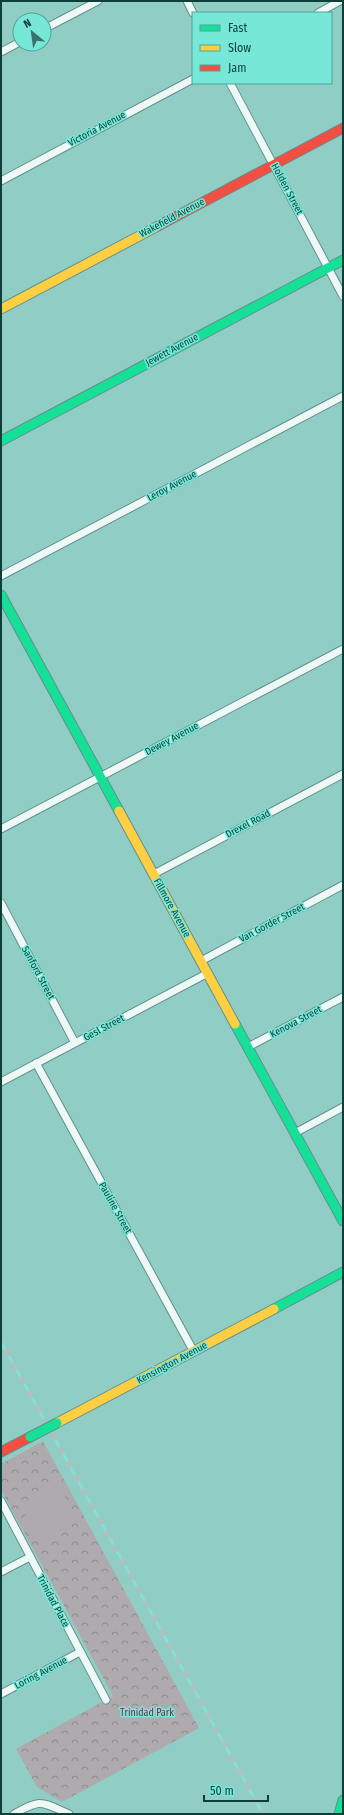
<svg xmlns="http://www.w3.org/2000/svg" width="344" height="1815" font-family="'Fira Sans Condensed',sans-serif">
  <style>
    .forest { fill: url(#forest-crowns) }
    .garden { fill: #aeaaad }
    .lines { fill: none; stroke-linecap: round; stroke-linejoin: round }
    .street-casing { stroke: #63908b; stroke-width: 9 }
    .fast-casing { stroke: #63908b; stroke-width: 11 }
    .slow-casing { stroke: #63908b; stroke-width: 11 }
    .jam-casing { stroke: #63908b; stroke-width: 11 }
    .street { stroke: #eef8f6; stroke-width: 7 }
    .fast { stroke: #16e098; stroke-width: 9 }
    .slow { stroke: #ffcf43; stroke-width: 9 }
    .jam { stroke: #f24e42; stroke-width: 9 }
    .rail-casing { stroke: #afc1bf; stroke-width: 4 }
    .rail { stroke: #77e7d8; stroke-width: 2.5; stroke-dasharray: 8; stroke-linecap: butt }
    .fast-bridge-casing { stroke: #63908b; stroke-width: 11; stroke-linecap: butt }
    .fast-bridge { stroke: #16e098; stroke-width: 9 }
    .labels { text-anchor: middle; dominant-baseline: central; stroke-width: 3; stroke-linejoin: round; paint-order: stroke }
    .street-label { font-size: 10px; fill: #0d3f39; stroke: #77e7d8 }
    .park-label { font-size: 10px; fill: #7d1f3f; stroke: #77e7d8 }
  </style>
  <defs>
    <pattern id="forest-crowns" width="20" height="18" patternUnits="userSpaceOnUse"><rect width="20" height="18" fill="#aeaaad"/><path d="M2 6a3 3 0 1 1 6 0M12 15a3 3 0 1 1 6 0" fill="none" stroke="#8c8c8e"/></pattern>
  </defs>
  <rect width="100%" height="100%" fill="#90cec5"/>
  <!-- forest -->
  <path class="forest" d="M 43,1441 L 199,1728 L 62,1802 L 37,1787 L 16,1749 L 113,1696 L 1,1490 L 1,1464 Z"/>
  <!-- garden -->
  <path class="garden" d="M 59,1485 L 77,1520 L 39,1540 L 20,1505 Z"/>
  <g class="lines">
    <defs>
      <path id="street" d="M 187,1 L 193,13
        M 318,13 L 340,1
        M 44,29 L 98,1
        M 1,52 L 20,42
        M 230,83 L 343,296
        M 1,181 L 193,79
        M 1,576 L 343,396
        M 1,829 L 343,649
        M 154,874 L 343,774
        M 1,903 L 75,1043
        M 201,961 L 343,885
        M 248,1047 L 343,997
        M 36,1063 L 194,1352
        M 1,1082 L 208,973
        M 295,1133 L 343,1107
        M 1,1501 L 106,1700
        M 1,1572 L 30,1557
        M 1,1694 L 80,1652
        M 14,1814 C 42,1798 41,1802 69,1814"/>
      <path id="fast" d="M 1,441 L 343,260
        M 1,595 L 119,811
        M 235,1024 L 343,1221
        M 274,1309 L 343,1272
        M 339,1814 L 343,1800"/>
      <path id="slow" d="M 1,309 L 158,226
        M 119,811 L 235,1024
        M 57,1423 L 274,1309"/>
      <path id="jam" d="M 158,226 L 343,128
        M 1,1452 L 30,1437"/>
    </defs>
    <!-- street casing -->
    <use href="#street" class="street-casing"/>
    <!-- fast casing -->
    <use href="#fast" class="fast-casing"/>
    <!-- slow casing -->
    <use href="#slow" class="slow-casing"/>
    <!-- jam casing -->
    <use href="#jam" class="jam-casing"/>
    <!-- street -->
    <use href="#street" class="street"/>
    <!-- fast -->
    <use href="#fast" class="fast"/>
    <!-- slow -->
    <use href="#slow" class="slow"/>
    <!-- jam -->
    <use href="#jam" class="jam"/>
    <defs>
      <path id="rail" d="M 1,1342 L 263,1814"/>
    </defs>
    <!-- rail casing -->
    <use href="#rail" class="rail-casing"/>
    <!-- rail -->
    <use href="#rail" class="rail"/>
    <defs>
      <path id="fast-bridge" d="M 30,1437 L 57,1423"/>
    </defs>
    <!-- fast-bridge casing -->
    <use href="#fast-bridge" class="fast-bridge-casing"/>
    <!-- fast-bridge -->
    <use href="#fast-bridge" class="fast-bridge"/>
  </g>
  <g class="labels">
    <!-- street labels -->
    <g class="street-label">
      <text transform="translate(97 129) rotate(-28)">Victoria Avenue</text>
      <text transform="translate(287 189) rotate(62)">Holden Street</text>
      <text transform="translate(172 218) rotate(-28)">Wakefield Avenue</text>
      <text transform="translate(172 350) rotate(-28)">Jewett Avenue</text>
      <text transform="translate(172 486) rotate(-28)">Leroy Avenue</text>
      <text transform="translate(172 739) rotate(-28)">Dewey Avenue</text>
      <text transform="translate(248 824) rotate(-28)">Drexel Road</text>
      <text transform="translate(172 908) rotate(61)">Fillmore Avenue</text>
      <text transform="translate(272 923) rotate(-28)">Van Gorder Street</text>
      <text transform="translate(38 973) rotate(62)">Sanford Street</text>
      <text transform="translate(296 1022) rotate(-28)">Kenova Street</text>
      <text transform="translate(104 1028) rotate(-28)">Gesl Street</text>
      <text transform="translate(115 1208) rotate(61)">Pauline Street</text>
      <text transform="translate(172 1363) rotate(-28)">Kensington Avenue</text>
      <text transform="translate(53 1601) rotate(62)">Trinidad Place</text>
      <text transform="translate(41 1673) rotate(-28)">Loring Avenue</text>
    </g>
    <!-- park labels -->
    <g class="park-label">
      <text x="147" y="1713">Trinidad Park</text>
    </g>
  </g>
  <!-- border -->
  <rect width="344" height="1815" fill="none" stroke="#0d3f39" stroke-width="4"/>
  <!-- legend -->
  <rect x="192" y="12" width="140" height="72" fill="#77e7d8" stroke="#4da498"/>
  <rect x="200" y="25" width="20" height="6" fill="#16e098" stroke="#4da498"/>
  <text x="228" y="32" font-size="12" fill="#0d3f39">Fast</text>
  <rect x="200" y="45" width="20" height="6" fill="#ffcf43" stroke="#4da498"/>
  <text x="228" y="52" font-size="12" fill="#0d3f39">Slow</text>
  <rect x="200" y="65" width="20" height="6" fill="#f24e42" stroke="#4da498"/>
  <text x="228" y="72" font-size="12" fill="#0d3f39">Jam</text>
  <!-- north arrow -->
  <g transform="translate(32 32) rotate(331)"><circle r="19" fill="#77e7d8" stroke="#4da498"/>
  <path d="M0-3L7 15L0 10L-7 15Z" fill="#3b716a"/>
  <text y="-6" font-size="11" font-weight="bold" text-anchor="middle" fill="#0d3f39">N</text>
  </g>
  <!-- scale -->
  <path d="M204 1795v6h64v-6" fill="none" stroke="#0d3f39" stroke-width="2"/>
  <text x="210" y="1795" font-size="12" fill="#0d3f39" stroke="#77e7d8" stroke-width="3" paint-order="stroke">50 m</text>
</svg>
